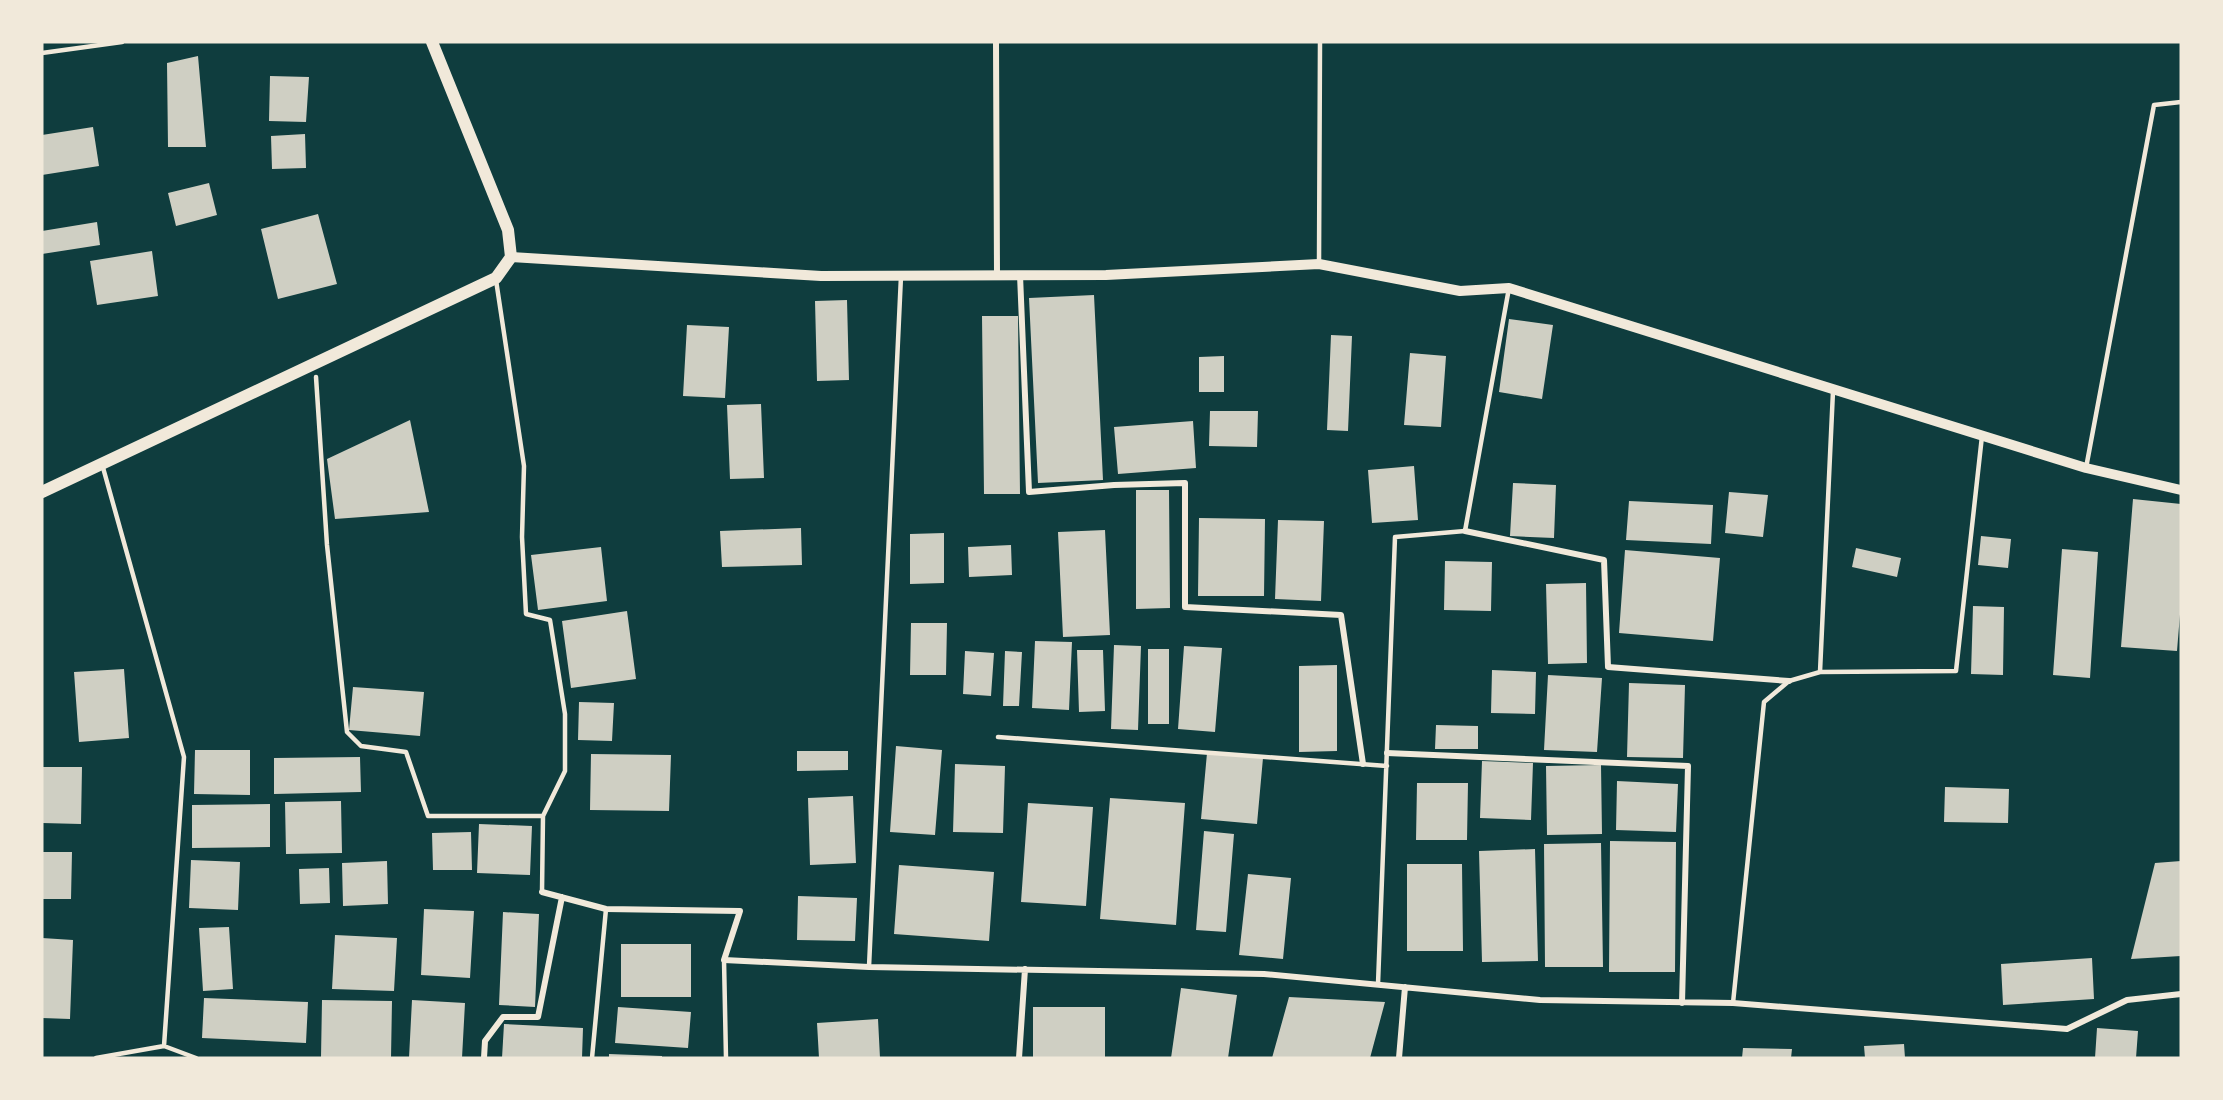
<svg xmlns="http://www.w3.org/2000/svg" width="2223" height="1100" font-family="'PT Serif',serif">
  <style>
    .building { fill: #cfcfc3 }
    .lines { fill: none; stroke-linecap: round; stroke-linejoin: round }
    .service { stroke: #f1e9da; stroke-width: 4.5 }
    .minor { stroke: #f1e9da; stroke-width: 6 }
    .tertiary { stroke: #f1e9da; stroke-width: 10 }
    .secondary { stroke: #f1e9da; stroke-width: 12 }
  </style>
  <rect width="100%" height="100%" fill="#0f3d3e"/>
  <!-- building -->
  <path class="building" d="M 198,56 L 206,147 L 168,147 L 167,63 Z
    M 270,76 L 309,77 L 306,122 L 269,121 Z
    M 93,127 L 99,166 L 42,175 L 42,135 Z
    M 305,134 L 306,168 L 272,169 L 271,136 Z
    M 209,183 L 217,215 L 176,226 L 168,193 Z
    M 318,214 L 337,284 L 278,299 L 261,229 Z
    M 97,222 L 100,245 L 42,254 L 42,231 Z
    M 152,251 L 158,296 L 97,305 L 90,261 Z
    M 1094,295 L 1103,480 L 1038,483 L 1029,298 Z
    M 847,300 L 849,380 L 817,381 L 815,301 Z
    M 982,316 L 1018,316 L 1020,494 L 984,494 Z
    M 1509,319 L 1553,325 L 1542,399 L 1499,392 Z
    M 687,325 L 729,327 L 725,398 L 683,396 Z
    M 1331,335 L 1352,336 L 1348,431 L 1327,430 Z
    M 1410,353 L 1446,356 L 1441,427 L 1404,425 Z
    M 1224,356 L 1224,392 L 1199,392 L 1199,357 Z
    M 761,404 L 764,478 L 730,479 L 727,405 Z
    M 1210,411 L 1258,411 L 1257,447 L 1209,446 Z
    M 410,420 L 429,512 L 335,519 L 327,459 Z
    M 1193,421 L 1196,468 L 1118,474 L 1114,427 Z
    M 1414,466 L 1418,520 L 1372,523 L 1368,470 Z
    M 1513,483 L 1556,485 L 1554,538 L 1510,536 Z
    M 1136,490 L 1169,490 L 1170,608 L 1136,609 Z
    M 1729,492 L 1768,495 L 1763,537 L 1725,533 Z
    M 2133,499 L 2181,504 L 2181,602 L 2177,651 L 2121,647 Z
    M 1629,501 L 1713,505 L 1711,544 L 1626,540 Z
    M 1199,518 L 1265,519 L 1264,596 L 1198,596 Z
    M 1278,520 L 1324,521 L 1321,601 L 1275,599 Z
    M 801,528 L 802,565 L 722,567 L 720,531 Z
    M 1105,530 L 1110,635 L 1063,637 L 1058,532 Z
    M 944,533 L 944,583 L 910,584 L 910,534 Z
    M 1981,536 L 2011,539 L 2008,568 L 1978,565 Z
    M 1011,545 L 1012,575 L 969,577 L 968,547 Z
    M 601,547 L 607,601 L 538,610 L 531,555 Z
    M 1856,548 L 1901,558 L 1897,577 L 1852,567 Z
    M 2062,549 L 2098,552 L 2090,678 L 2053,675 Z
    M 1625,550 L 1720,558 L 1713,641 L 1619,633 Z
    M 1445,561 L 1492,562 L 1491,611 L 1444,610 Z
    M 1586,583 L 1587,663 L 1548,664 L 1546,584 Z
    M 1973,606 L 2004,607 L 2003,675 L 1971,674 Z
    M 627,611 L 636,679 L 571,688 L 562,621 Z
    M 911,623 L 947,623 L 946,675 L 910,675 Z
    M 1035,641 L 1072,642 L 1069,710 L 1032,708 Z
    M 1114,645 L 1141,646 L 1138,730 L 1111,729 Z
    M 1184,646 L 1222,648 L 1215,732 L 1178,729 Z
    M 1148,649 L 1169,649 L 1169,724 L 1148,724 Z
    M 1077,650 L 1103,650 L 1105,711 L 1079,712 Z
    M 965,651 L 994,653 L 991,696 L 963,694 Z
    M 1005,651 L 1022,652 L 1019,706 L 1003,706 Z
    M 1337,665 L 1337,751 L 1299,752 L 1299,666 Z
    M 124,669 L 129,738 L 79,742 L 74,672 Z
    M 1492,670 L 1536,672 L 1535,714 L 1491,713 Z
    M 1548,675 L 1602,678 L 1597,752 L 1544,750 Z
    M 1629,683 L 1685,685 L 1683,758 L 1627,757 Z
    M 353,687 L 424,692 L 420,736 L 349,730 Z
    M 579,702 L 614,703 L 612,741 L 578,740 Z
    M 1436,725 L 1478,726 L 1478,749 L 1435,749 Z
    M 896,746 L 942,750 L 935,835 L 890,832 Z
    M 195,750 L 250,750 L 250,795 L 194,794 Z
    M 797,751 L 848,751 L 848,770 L 797,771 Z
    M 1207,753 L 1263,758 L 1257,824 L 1201,819 Z
    M 591,754 L 671,755 L 669,811 L 590,810 Z
    M 360,757 L 361,792 L 274,794 L 274,758 Z
    M 1482,761 L 1533,763 L 1531,820 L 1480,818 Z
    M 955,764 L 1005,766 L 1003,833 L 953,832 Z
    M 1601,765 L 1602,834 L 1547,835 L 1546,766 Z
    M 42,767 L 82,767 L 81,824 L 42,823 Z
    M 1617,781 L 1678,784 L 1676,832 L 1616,830 Z
    M 1417,783 L 1468,783 L 1467,840 L 1416,840 Z
    M 1945,787 L 2009,789 L 2008,823 L 1944,822 Z
    M 853,796 L 856,863 L 810,865 L 808,798 Z
    M 1110,798 L 1185,803 L 1176,925 L 1100,919 Z
    M 341,801 L 342,853 L 286,854 L 285,802 Z
    M 1028,803 L 1093,807 L 1086,906 L 1021,902 Z
    M 270,804 L 270,847 L 192,848 L 192,805 Z
    M 479,824 L 532,826 L 530,875 L 477,873 Z
    M 1204,831 L 1234,834 L 1226,932 L 1196,930 Z
    M 471,832 L 472,870 L 433,870 L 432,833 Z
    M 1610,841 L 1676,842 L 1675,972 L 1609,972 Z
    M 1601,843 L 1603,967 L 1545,967 L 1544,844 Z
    M 1535,849 L 1538,961 L 1482,962 L 1479,851 Z
    M 42,852 L 72,852 L 71,899 L 42,899 Z
    M 191,860 L 240,862 L 238,910 L 189,908 Z
    M 387,861 L 388,904 L 343,906 L 342,863 Z
    M 2181,861 L 2181,956 L 2131,959 L 2155,863 Z
    M 1407,864 L 1462,864 L 1463,951 L 1407,951 Z
    M 899,865 L 994,872 L 989,941 L 894,934 Z
    M 329,868 L 330,903 L 300,904 L 299,869 Z
    M 1248,874 L 1291,878 L 1283,959 L 1239,955 Z
    M 798,896 L 857,898 L 855,941 L 797,940 Z
    M 424,909 L 474,911 L 470,978 L 421,975 Z
    M 503,912 L 539,914 L 535,1007 L 499,1005 Z
    M 229,927 L 233,989 L 203,991 L 199,928 Z
    M 335,935 L 397,938 L 394,991 L 332,989 Z
    M 42,938 L 73,940 L 70,1019 L 42,1018 Z
    M 621,944 L 691,944 L 691,997 L 621,997 Z
    M 2092,958 L 2094,999 L 2003,1005 L 2001,964 Z
    M 1181,988 L 1237,995 L 1228,1058 L 1171,1058 Z
    M 1289,997 L 1385,1002 L 1370,1058 L 1272,1058 Z
    M 204,998 L 308,1002 L 306,1043 L 202,1038 Z
    M 322,1000 L 392,1001 L 391,1058 L 321,1058 Z
    M 412,1000 L 465,1003 L 462,1058 L 409,1058 Z
    M 618,1007 L 691,1012 L 688,1048 L 615,1043 Z
    M 1033,1007 L 1105,1007 L 1105,1058 L 1033,1058 Z
    M 878,1019 L 880,1058 L 819,1058 L 817,1023 Z
    M 504,1024 L 583,1028 L 582,1058 L 502,1058 Z
    M 2097,1028 L 2138,1031 L 2136,1058 L 2095,1058 Z
    M 1904,1044 L 1905,1058 L 1865,1058 L 1864,1046 Z
    M 1743,1048 L 1792,1049 L 1791,1058 L 1742,1058 Z
    M 609,1054 L 662,1056 L 662,1058 L 609,1058 Z"/>
  <g class="lines">
    <!-- service -->
    <path class="service" d="M 42,53 L 122,42
      M 1319,264 L 1320,42
      M 496,280 L 524,466 L 522,537 L 526,614 L 550,620 L 565,714 L 565,771 L 543,816 L 542,892
      M 316,377 L 327,545 L 347,732 L 361,746 L 406,752 L 428,816 L 543,816
      M 102,464 L 184,757 L 164,1046
      M 2086,468 L 2154,105 L 2181,102
      M 1820,672 L 1956,671 L 1982,436
      M 998,737 L 1387,766
      M 724,960 L 726,1058
      M 869,967 L 901,276
      M 1378,984 L 1395,537 L 1465,531 L 1509,288
      M 1733,1003 L 1764,702 L 1789,681 L 1820,672 L 1833,391
      M 96,1058 L 164,1046 L 196,1058
      M 592,1058 L 606,909"/>
    <!-- minor -->
    <path class="minor" d="M 996,42 L 997,275
      M 1020,275 L 1029,492 L 1114,485 L 1185,483 L 1185,607 L 1341,615 L 1363,764
      M 1465,531 L 1604,560 L 1608,667 L 1789,681
      M 1387,753 L 1688,766 L 1682,1003
      M 542,892 L 606,909 L 740,911 L 724,960 L 869,967 L 1264,974 L 1540,1000 L 1733,1003 L 2067,1029 L 2127,1000 L 2181,994
      M 484,1058 L 485,1041 L 503,1017 L 538,1017 L 562,897
      M 1019,1058 L 1025,969
      M 1399,1058 L 1405,987"/>
    <!-- tertiary -->
    <path class="tertiary" d="M 511,257 L 821,276 L 1106,275 L 1319,264 L 1460,291 L 1509,288 L 2086,468 L 2181,490"/>
    <!-- secondary -->
    <path class="secondary" d="M 42,492 L 496,278 L 511,257 L 508,230 L 432,42"/>
  </g>
  <!-- border -->
  <rect width="2223" height="1100" fill="none" stroke="#f1e9da" stroke-width="87"/>
</svg>
